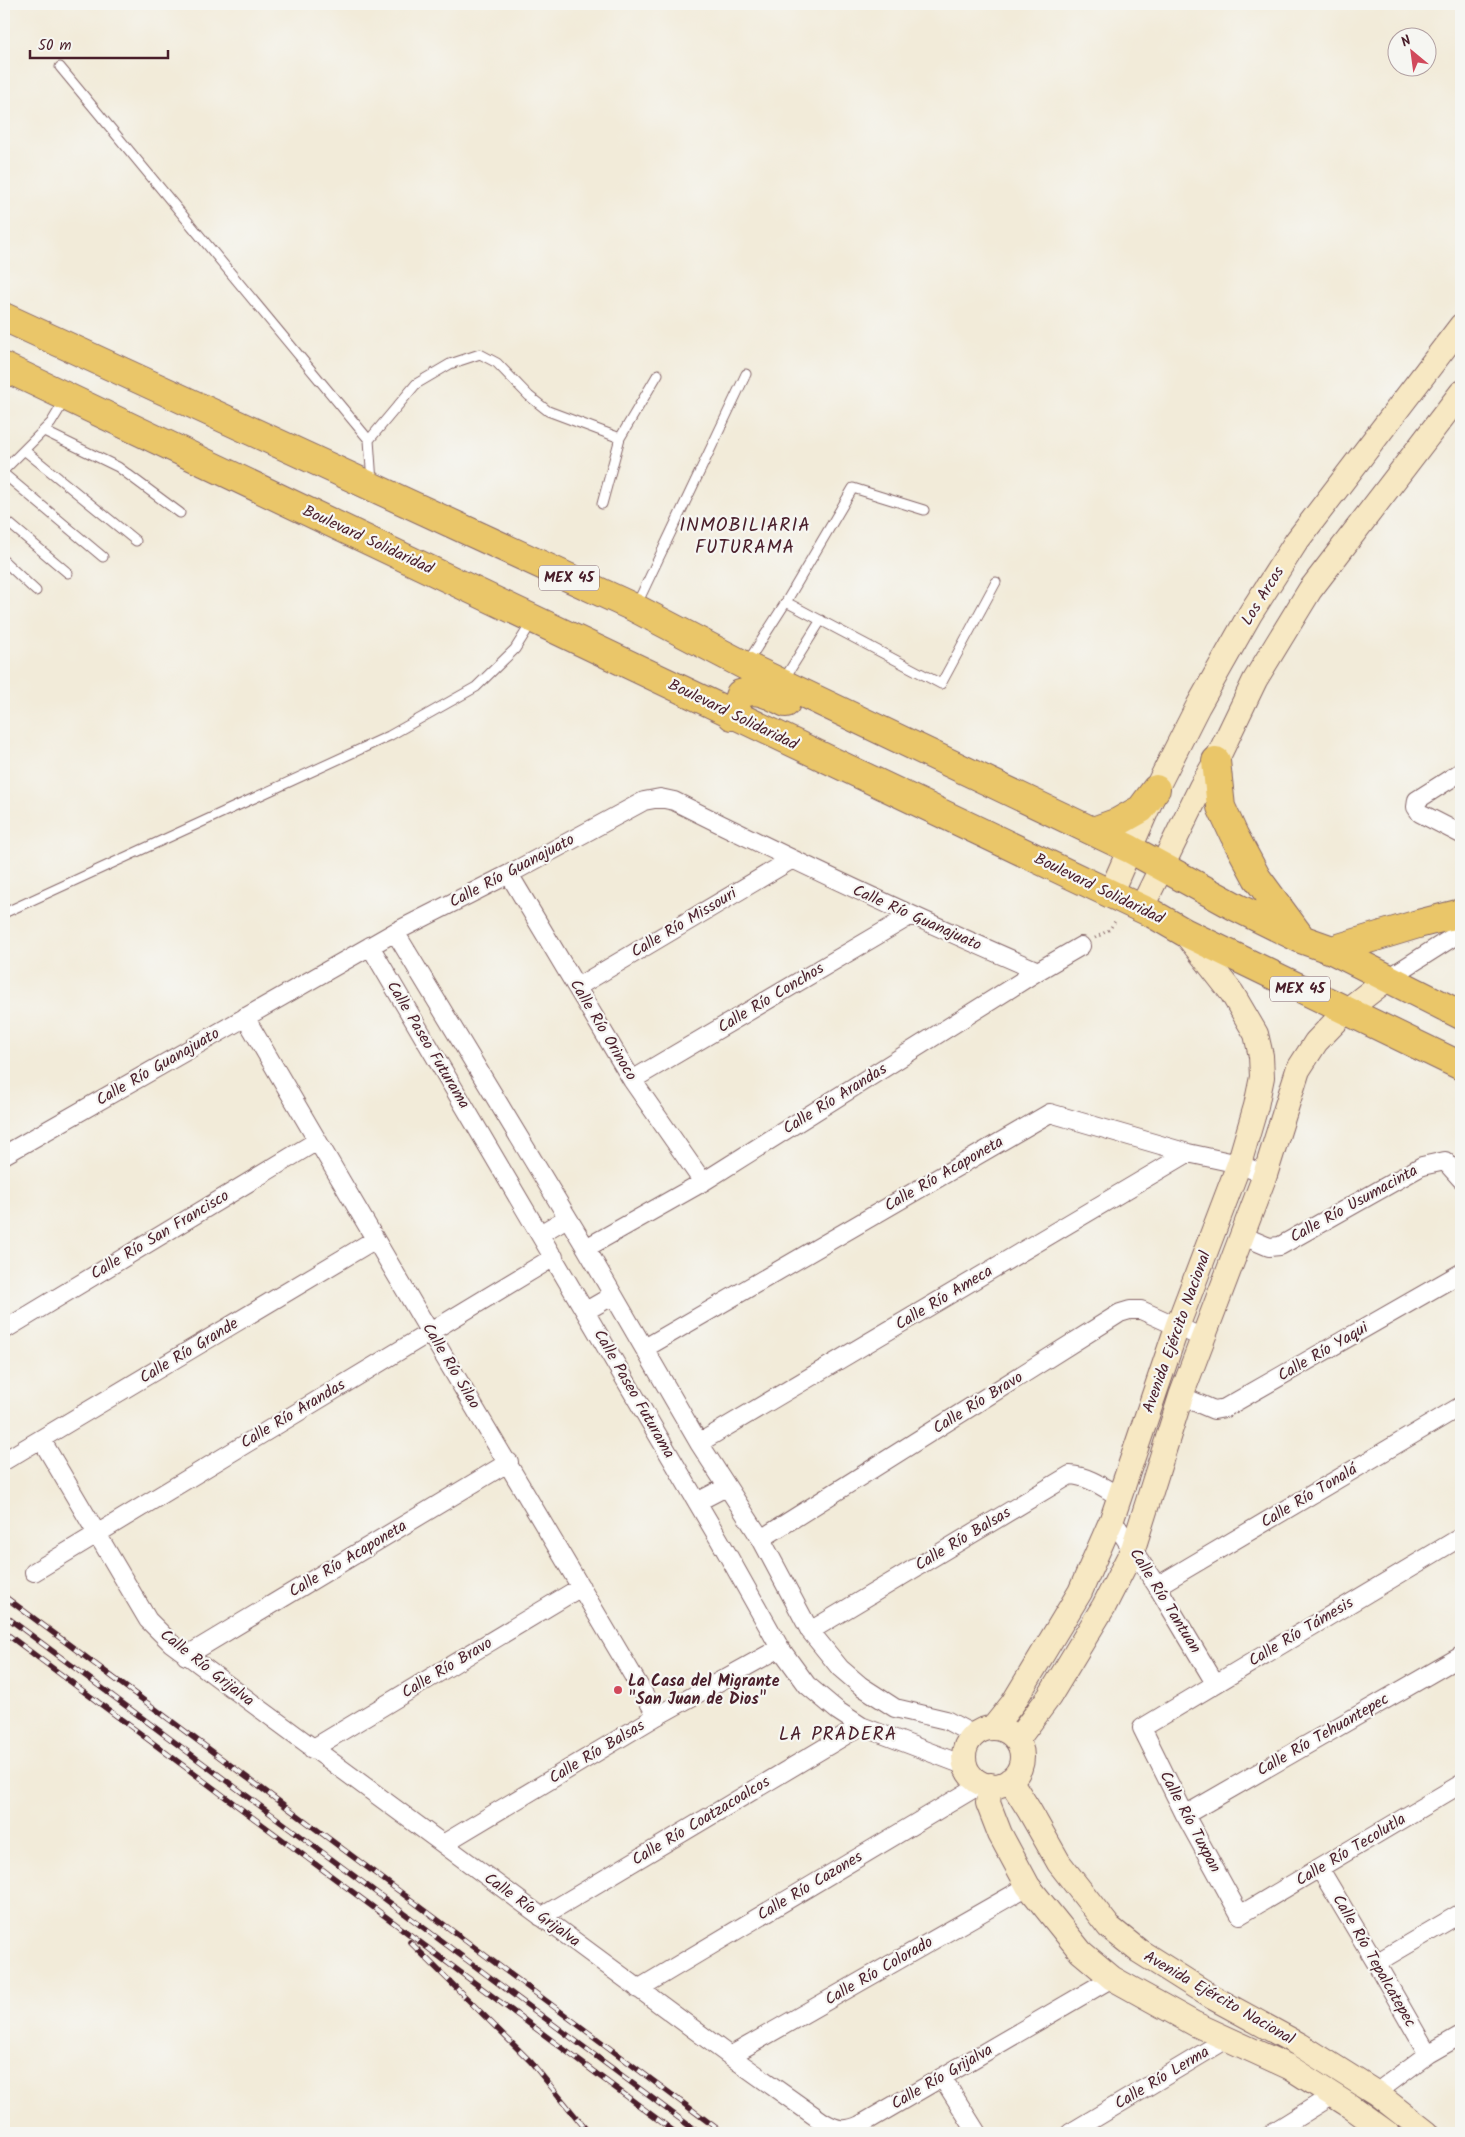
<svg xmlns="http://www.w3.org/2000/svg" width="1465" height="2137" font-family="Kalam,sans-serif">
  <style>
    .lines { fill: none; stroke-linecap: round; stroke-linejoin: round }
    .service-casing { stroke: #856668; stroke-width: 11 }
    .minor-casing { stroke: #856668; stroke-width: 20 }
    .secondary-casing { stroke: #856668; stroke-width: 26 }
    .trunk-casing { stroke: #856668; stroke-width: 30 }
    .path { stroke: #856668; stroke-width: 3; stroke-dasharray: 1 4; stroke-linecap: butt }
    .service { stroke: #fff; stroke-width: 9 }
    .minor { stroke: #fff; stroke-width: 18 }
    .secondary { stroke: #f7e8c3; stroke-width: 24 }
    .trunk { stroke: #eac669; stroke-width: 28 }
    .rail-casing { stroke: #4a1f2b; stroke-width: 5.5 }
    .rail { stroke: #f6f6f2; stroke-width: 4; stroke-dasharray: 11; stroke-linecap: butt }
    .poi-dot { fill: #d1495b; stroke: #f6f6f2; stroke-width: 2 }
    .labels { text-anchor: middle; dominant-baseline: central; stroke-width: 4.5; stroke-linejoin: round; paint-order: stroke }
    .shield { fill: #f6f6f2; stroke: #7e6067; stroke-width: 1 }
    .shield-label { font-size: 15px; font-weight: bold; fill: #4a1f2b }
    .street-label { font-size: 16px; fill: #4a1f2b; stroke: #f6f6f2 }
    .poi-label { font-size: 16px; font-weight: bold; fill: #4a1f2b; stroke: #f6f6f2; text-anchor: start }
    .quarter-label { font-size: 19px; letter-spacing: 1px; fill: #4a1f2b; stroke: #f6f6f2 }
  </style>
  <rect width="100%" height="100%" fill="#f6f6f2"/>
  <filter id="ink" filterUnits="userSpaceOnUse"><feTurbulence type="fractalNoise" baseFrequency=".02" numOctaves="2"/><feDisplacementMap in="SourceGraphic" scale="10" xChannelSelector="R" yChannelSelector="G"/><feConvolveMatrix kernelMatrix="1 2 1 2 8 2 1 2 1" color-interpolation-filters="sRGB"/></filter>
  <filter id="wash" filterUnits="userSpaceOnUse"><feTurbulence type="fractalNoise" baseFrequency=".0096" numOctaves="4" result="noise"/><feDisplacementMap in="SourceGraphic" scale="20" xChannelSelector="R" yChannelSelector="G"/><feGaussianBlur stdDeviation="1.12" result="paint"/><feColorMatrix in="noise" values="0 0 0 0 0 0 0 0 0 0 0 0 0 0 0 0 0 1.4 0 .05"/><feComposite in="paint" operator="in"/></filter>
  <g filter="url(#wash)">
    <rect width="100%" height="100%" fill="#f2ebd9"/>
  </g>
  <g filter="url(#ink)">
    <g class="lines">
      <defs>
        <path id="service" d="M 60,67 L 369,440 L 372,482
          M 44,431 L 118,467 L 180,513
          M 369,440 L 416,384 L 450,364 L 480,354 L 497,363 L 529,396 L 548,411 L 620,438 L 658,374
          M 24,450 L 136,541
          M 4,470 L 51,423 L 65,400
          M 4,474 L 103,557
          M 602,504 L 620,438
          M 4,519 L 68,573
          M 4,561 L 36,591
          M 786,602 L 853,488 L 924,510
          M 636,606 L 746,374
          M 747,663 L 786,602 L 941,684 L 996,582
          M 783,681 L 821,620
          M 4,913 L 389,736 L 476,687 L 515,649 L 532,622"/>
        <path id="minor" d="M 1461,772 L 1417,800 L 1416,807 L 1420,813 L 1461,834
          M 509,874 L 632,1080 L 703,1182
          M 395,932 L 586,1248 L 699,1443 L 761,1539 L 810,1631 L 840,1668 L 861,1686 L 895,1708 L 946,1720 L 974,1735
          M 370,946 L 720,1541 L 780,1648 L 807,1685 L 838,1711 L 861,1726 L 966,1766
          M 1387,979 L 1461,932
          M 577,987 L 791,860
          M 245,1017 C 381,1251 519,1483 657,1716
          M 632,1080 L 910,916
          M 4,1155 L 395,932 L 509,874 L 644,801 L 660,798 L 674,801 C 794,861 915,918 1038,971
          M 540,1234 L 567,1218
          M 1243,1236 L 1269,1247 L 1280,1246 L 1422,1166 L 1445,1161 L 1461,1179
          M 586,1248 L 703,1182 L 1038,971 L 1081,946
          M 586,1311 L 612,1296
          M 4,1330 L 317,1141
          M 645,1348 L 1050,1113 L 1188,1153 L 1239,1164 L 1265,1175
          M 1181,1396 L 1214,1410 L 1225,1408 L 1461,1273
          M 41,1439 L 148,1620 L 171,1643 L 730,2056 L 823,2122 C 837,2130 845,2132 860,2125 L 1112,1978
          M 699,1443 L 1188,1153
          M 4,1461 L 374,1240
          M 697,1502 L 726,1487
          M 1112,1519 L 1157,1586 L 1215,1683
          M 1461,1537 L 1142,1728 L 1185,1815 L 1240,1915 L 1461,1784
          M 761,1539 L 1120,1313 L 1130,1310 L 1141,1310 L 1203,1338
          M 34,1572 L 554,1257
          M 1157,1586 L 1461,1406
          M 810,1631 L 1070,1475 C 1088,1476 1103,1487 1118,1496
          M 186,1656 L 509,1462
          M 312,1749 L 581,1587
          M 1185,1815 L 1461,1656
          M 443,1844 L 657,1716 L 780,1648
          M 1320,1869 L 1376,1963 L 1428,2054
          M 541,1917 L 861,1726
          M 1376,1963 L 1461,1913
          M 638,1989 L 983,1783
          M 730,2056 L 1028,1886
          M 942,2077 L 977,2133
          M 1376,2093 L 1428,2054 L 1461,2035
          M 1070,2133 L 1227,2039
          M 1272,2133 L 1333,2095"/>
        <path id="secondary" d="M 1110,894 L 1156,789 L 1198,706 L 1250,614 L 1296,542 L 1461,326
          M 1141,909 L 1201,787 L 1216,761 L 1255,680 L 1310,590 L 1461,393
          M 993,1728 L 1013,1703 L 1080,1592 L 1112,1519 L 1177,1327 L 1239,1164 L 1256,1106 L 1262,1077 L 1261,1056 L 1256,1034 L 1232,993 L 1184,932
          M964 1757a29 29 0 1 1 58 0a29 29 0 1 1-58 0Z
          M 1017,1740 L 1049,1697 L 1104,1606 L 1133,1549 L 1181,1396 L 1265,1175 L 1298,1070 L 1316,1042 L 1346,1011 L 1387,979
          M 1010,1780 L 1029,1810 L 1059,1863 L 1109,1927 L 1139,1951 L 1212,1997 L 1300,2045 L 1376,2093 L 1427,2133
          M 990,1785 L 988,1803 L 1000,1834 L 1028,1886 L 1081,1952 L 1112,1978 L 1195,2024 L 1289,2067 L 1347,2104 L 1387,2133"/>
        <path id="trunk" d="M 4,317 L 635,608 L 746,666 L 1130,849 L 1236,907 L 1301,939 L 1332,950 L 1461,1015
          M 4,367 L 1153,914 L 1184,932 L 1461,1066
          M 732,716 L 740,694 C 758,687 770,695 786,703
          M 1216,761 L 1221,807 L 1234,835 L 1257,878 L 1299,935
          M 1093,831 L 1118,822 L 1141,809 L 1156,789
          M 1332,950 L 1418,924 L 1461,913"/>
      </defs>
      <!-- service casing -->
      <use href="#service" class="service-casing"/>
      <!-- minor casing -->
      <use href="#minor" class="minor-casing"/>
      <!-- secondary casing -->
      <use href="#secondary" class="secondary-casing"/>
      <!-- trunk casing -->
      <use href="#trunk" class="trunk-casing"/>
      <!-- path -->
      <path class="path" d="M 1095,938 L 1109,930 L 1116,920"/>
      <!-- service -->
      <use href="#service" class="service"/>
      <!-- minor -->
      <use href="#minor" class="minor"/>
      <!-- secondary -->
      <use href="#secondary" class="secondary"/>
      <!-- trunk -->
      <use href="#trunk" class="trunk"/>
      <defs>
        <path id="rail" d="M 4,1596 L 723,2133
          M 4,1615 L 699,2133
          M 4,1632 L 676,2133
          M 410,1942 L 531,2062 L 589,2133"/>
      </defs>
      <!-- rail casing -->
      <use href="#rail" class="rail-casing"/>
      <!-- rail -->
      <use href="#rail" class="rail"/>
    </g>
  </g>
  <!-- markers -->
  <circle class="poi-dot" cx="618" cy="1690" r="5"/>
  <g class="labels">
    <!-- shield labels -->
    <g class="shield">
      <rect x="539" y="565.5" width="60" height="25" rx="4"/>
      <rect x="1270" y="976.5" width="60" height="25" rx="4"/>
    </g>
    <g class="shield-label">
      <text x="569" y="578">MEX 45</text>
      <text x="1300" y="989">MEX 45</text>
    </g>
    <!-- street labels -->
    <g class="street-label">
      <text transform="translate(368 540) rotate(25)">Boulevard Solidaridad</text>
      <text transform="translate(1263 596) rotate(-58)">Los Arcos</text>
      <text transform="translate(733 715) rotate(26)">Boulevard Solidaridad</text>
      <text transform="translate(512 871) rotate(-28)">Calle Río Guanajuato</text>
      <text transform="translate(1099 889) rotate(26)">Boulevard Solidaridad</text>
      <text transform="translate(917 918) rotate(24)">Calle Río Guanajuato</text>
      <text transform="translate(684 923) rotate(-31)">Calle Río Missouri</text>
      <text transform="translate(771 998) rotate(-31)">Calle Río Conchos</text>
      <text transform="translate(603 1030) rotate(59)">Calle Río Orinoco</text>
      <text transform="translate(428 1045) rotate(59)">Calle Paseo Futurama</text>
      <text transform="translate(158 1067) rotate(-30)">Calle Río Guanajuato</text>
      <text transform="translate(835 1099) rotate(-32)">Calle Río Arandas</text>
      <text transform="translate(944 1174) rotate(-30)">Calle Río Acaponeta</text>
      <text transform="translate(1354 1204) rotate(-29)">Calle Río Usumacinta</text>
      <text transform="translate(160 1235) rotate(-31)">Calle Río San Francisco</text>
      <text transform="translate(944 1298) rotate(-31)">Calle Río Ameca</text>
      <text transform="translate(1177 1332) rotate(-70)">Avenida Ejército Nacional</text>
      <text transform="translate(189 1351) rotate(-31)">Calle Río Grande</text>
      <text transform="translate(1323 1352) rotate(-30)">Calle Río Yaqui</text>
      <text transform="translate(451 1366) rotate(59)">Calle Río Silao</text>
      <text transform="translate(634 1394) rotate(60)">Calle Paseo Futurama</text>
      <text transform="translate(978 1403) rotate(-32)">Calle Río Bravo</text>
      <text transform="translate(293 1414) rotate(-31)">Calle Río Arandas</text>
      <text transform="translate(1309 1496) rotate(-31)">Calle Río Tonalá</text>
      <text transform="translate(963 1539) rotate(-31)">Calle Río Balsas</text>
      <text transform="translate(348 1559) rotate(-31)">Calle Río Acaponeta</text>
      <text transform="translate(1165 1601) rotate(58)">Calle Río Tantuan</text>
      <text transform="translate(1301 1632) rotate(-31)">Calle Río Támesis</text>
      <text transform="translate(207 1668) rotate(38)">Calle Río Grijalva</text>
      <text transform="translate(447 1668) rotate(-31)">Calle Río Bravo</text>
      <text transform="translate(1323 1735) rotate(-30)">Calle Río Tehuantepec</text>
      <text transform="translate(597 1752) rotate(-31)">Calle Río Balsas</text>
      <text transform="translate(701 1821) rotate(-31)">Calle Río Coatzacoalcos</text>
      <text transform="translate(1190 1822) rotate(62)">Calle Río Tuxpan</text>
      <text transform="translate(1351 1850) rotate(-31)">Calle Río Tecolutla</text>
      <text transform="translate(810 1886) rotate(-31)">Calle Río Cazones</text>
      <text transform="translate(532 1910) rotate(36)">Calle Río Grijalva</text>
      <text transform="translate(1374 1961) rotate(60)">Calle Río Tepalcatepec</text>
      <text transform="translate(879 1971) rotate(-30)">Calle Río Colorado</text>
      <text transform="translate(1219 1998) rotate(30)">Avenida Ejército Nacional</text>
      <text transform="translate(942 2077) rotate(-30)">Calle Río Grijalva</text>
      <text transform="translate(1162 2078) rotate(-31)">Calle Río Lerma</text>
    </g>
    <!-- poi labels -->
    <g class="poi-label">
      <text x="628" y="1681">La Casa del Migrante<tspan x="628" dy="18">"San Juan de Dios"</tspan></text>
    </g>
    <!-- quarter labels -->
    <g class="quarter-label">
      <text x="745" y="526">INMOBILIARIA<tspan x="745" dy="22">FUTURAMA</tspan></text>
      <text x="838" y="1735">LA PRADERA</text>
    </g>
  </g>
  <!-- margin -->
  <rect width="1465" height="2137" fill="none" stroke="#f6f6f2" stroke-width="20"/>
  <!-- north arrow -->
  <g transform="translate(1412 52) rotate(331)"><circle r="24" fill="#f6f6f2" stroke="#b1a0a2"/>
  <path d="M0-4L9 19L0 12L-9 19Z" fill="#d1495b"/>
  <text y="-8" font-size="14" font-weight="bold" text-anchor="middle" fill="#4a1f2b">N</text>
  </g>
  <!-- scale -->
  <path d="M30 50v8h138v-8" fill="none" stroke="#4a1f2b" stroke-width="2.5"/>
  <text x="38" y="50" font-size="15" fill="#4a1f2b" stroke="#f6f6f2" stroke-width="4" paint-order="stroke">50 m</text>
</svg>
